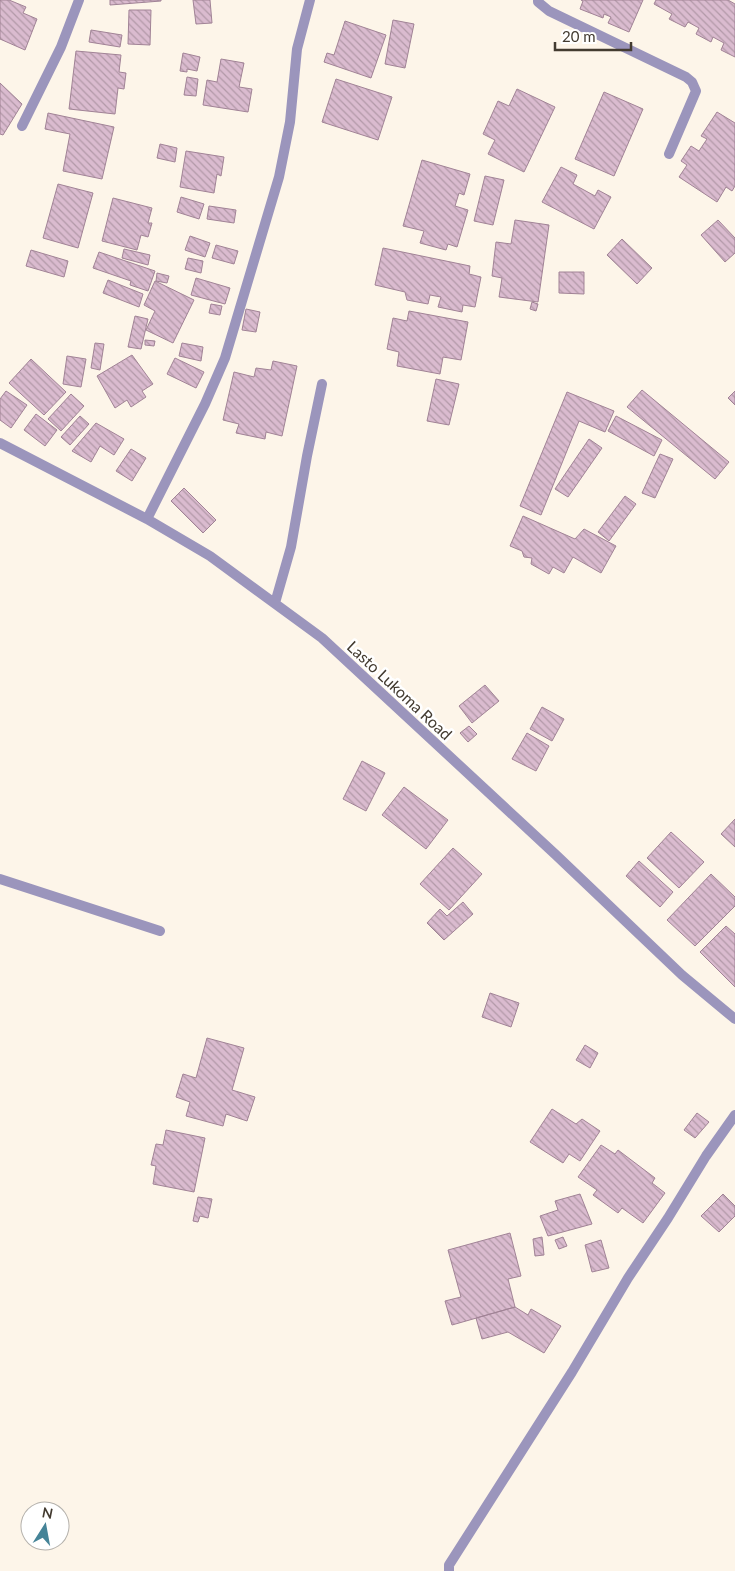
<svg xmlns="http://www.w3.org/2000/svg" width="735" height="1571" font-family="Lato,sans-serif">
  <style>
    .building { fill: url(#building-back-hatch); stroke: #a18396 }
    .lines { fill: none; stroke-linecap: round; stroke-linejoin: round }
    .minor { stroke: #9b95bc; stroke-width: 10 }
    .labels { text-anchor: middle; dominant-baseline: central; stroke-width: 5; stroke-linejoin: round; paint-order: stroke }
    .street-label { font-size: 16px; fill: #433b30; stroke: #fff }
  </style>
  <defs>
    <pattern id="building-back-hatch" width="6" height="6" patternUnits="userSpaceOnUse" patternTransform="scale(1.25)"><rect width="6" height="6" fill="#dabbcf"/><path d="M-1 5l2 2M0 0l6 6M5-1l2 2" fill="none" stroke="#b299a8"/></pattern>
  </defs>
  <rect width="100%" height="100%" fill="#fdf5e9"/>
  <!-- building -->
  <path class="building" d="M 0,0 L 9,0 L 26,7 L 23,13 L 37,19 L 25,50 L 0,39 Z
    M 110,0 L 161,0 L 161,1 L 110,5 Z
    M 193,0 L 210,0 L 212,23 L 196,24 Z
    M 581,0 L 643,0 L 629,32 L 608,23 L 611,17 L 604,14 L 603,18 L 580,9 L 583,1 Z
    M 656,0 L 728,0 L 735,4 L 735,57 L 721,50 L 724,43 L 713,37 L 711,42 L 696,34 L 699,28 L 688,22 L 685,27 L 669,19 L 672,14 L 654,4 Z
    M 129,10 L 151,10 L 150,45 L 128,44 Z
    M 393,20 L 414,24 L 405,68 L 385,64 Z
    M 345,21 L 386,35 L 371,78 L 324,62 L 327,53 L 334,55 Z
    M 91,30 L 122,35 L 120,47 L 89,42 Z
    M 76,51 L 121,55 L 119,72 L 126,73 L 124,89 L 118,88 L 115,114 L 69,109 Z
    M 183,53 L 200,57 L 197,71 L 187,69 L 187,72 L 180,71 Z
    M 221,59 L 244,63 L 239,87 L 252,89 L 248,112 L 203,105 L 207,80 L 217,82 Z
    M 187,77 L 198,79 L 196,96 L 184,95 Z
    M 336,79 L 392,97 L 378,140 L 322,122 Z
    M 0,83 L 22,104 L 3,135 L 0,134 Z
    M 517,89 L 555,107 L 524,172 L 488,154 L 495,140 L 483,134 L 498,101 L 509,106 Z
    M 604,92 L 643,109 L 614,176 L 575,159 Z
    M 717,112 L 735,123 L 735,186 L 732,191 L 726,187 L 717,202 L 679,177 L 687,165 L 681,161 L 691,146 L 699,151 L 707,139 L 701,136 Z
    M 48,113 L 114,127 L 102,179 L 63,171 L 70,134 L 45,129 Z
    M 160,144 L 177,148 L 175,162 L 157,158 Z
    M 186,151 L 224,157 L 221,176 L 217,174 L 214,193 L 180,187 Z
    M 422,160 L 470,174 L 464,195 L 459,193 L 455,206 L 468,210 L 457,247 L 448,244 L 446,250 L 420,243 L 424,231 L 403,226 Z
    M 561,167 L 577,175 L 573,184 L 595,196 L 598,190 L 611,197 L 594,229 L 542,202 Z
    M 485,176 L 504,180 L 493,225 L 474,221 Z
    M 58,184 L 93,193 L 78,248 L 43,238 Z
    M 181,197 L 204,204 L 199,219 L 177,212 Z
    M 113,198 L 152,208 L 148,223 L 152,223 L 148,237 L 141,235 L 137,250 L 102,241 Z
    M 209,206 L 236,210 L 234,223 L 207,219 Z
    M 515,220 L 549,225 L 538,302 L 499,297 L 502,278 L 492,276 L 496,242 L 511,244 Z
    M 718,220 L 735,238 L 735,253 L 725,262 L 701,235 Z
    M 190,236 L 210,243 L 205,257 L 185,250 Z
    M 622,239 L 652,268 L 637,284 L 607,255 Z
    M 216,245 L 238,251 L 234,264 L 212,258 Z
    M 383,248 L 470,266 L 469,274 L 481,277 L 475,307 L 463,305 L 462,312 L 438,307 L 441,297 L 430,295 L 428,304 L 407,300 L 405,292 L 375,285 Z
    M 124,249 L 150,255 L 148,265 L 122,258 Z
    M 31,250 L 68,261 L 64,277 L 26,266 Z
    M 99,252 L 155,271 L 148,291 L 130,285 L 131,281 L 93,268 Z
    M 188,258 L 203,261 L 201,273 L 185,269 Z
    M 559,272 L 584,272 L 584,294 L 559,293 Z
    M 157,273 L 169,276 L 167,283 L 156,281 Z
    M 196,278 L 230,288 L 225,304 L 191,295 Z
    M 108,280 L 143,294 L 139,307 L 103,293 Z
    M 155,281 L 194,300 L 173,343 L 146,330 L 155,311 L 144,305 Z
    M 532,302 L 538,304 L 536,311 L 530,309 Z
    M 211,304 L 222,306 L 220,315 L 209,313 Z
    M 246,309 L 260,312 L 256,332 L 242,330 Z
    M 409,311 L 468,322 L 461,360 L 443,357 L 440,374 L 397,366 L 399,352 L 387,349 L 393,318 L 407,321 Z
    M 135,316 L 148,319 L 141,349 L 128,347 Z
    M 145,340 L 155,341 L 154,346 L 145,345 Z
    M 95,343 L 104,344 L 100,370 L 91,368 Z
    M 182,343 L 203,347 L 201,361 L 179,356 Z
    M 132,355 L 153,384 L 142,391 L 146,397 L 131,407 L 127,400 L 115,408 L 97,376 Z
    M 67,356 L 86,359 L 81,387 L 63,384 Z
    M 175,358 L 204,372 L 196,388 L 167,374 Z
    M 31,359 L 66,392 L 44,415 L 9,383 Z
    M 273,361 L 297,366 L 282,436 L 266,432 L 265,439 L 236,433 L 239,424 L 223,420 L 234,372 L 254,377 L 256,368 L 271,370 Z
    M 436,379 L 459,384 L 449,425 L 427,421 Z
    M 642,390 L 729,462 L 715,479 L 627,407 Z
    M 6,391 L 27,405 L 11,428 L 0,420 L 0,399 Z
    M 735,391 L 735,405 L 728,398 Z
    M 567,392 L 614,411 L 605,432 L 579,421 L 541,515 L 520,506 Z
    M 71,394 L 84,406 L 61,431 L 48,419 Z
    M 36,414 L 57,430 L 45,446 L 24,430 Z
    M 80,416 L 89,424 L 70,445 L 61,437 Z
    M 616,416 L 662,440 L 654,456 L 608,431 Z
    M 96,423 L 124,439 L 114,455 L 100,446 L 91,462 L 72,451 Z
    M 589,439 L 602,448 L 568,497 L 555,489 Z
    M 131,449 L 146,458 L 132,481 L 116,471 Z
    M 660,454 L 673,459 L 655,498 L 642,493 Z
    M 184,488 L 216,520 L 203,533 L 171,501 Z
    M 625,496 L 636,504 L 609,541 L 598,532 Z
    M 523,516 L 575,539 L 584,529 L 616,546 L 601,573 L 573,557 L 564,573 L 553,567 L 549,574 L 531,564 L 532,558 L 524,557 L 522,551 L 510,546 Z
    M 485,685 L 499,701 L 472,723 L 459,706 Z
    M 542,707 L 564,719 L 552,741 L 530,729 Z
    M 469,726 L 477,734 L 468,742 L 460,733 Z
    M 527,733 L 549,746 L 536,771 L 512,759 Z
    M 362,761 L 385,773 L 366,811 L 343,799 Z
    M 404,787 L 448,820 L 426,849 L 382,815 Z
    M 735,819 L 735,847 L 721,834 Z
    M 671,832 L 704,862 L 679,888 L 647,858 Z
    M 453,848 L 482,874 L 449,910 L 420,884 Z
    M 639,861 L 673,892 L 660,907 L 626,876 Z
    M 711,874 L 735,897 L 735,906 L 695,946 L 667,920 Z
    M 463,902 L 473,914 L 444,940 L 427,923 L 440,909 L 447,916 Z
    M 726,926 L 735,934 L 735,987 L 700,952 Z
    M 490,993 L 519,1003 L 511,1027 L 482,1017 Z
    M 207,1038 L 244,1048 L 232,1090 L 255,1097 L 247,1121 L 226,1114 L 223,1126 L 186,1116 L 190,1102 L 176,1097 L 183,1074 L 196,1078 Z
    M 585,1045 L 598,1053 L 590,1068 L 576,1060 Z
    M 552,1109 L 576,1124 L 582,1119 L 600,1131 L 580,1161 L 569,1154 L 563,1163 L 530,1142 Z
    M 697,1113 L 709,1122 L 695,1138 L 684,1130 Z
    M 166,1130 L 205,1138 L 194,1192 L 153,1184 L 156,1166 L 151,1165 L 156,1144 L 163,1145 Z
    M 601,1145 L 615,1154 L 618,1150 L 655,1178 L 652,1183 L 665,1193 L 643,1223 L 622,1208 L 618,1213 L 593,1195 L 597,1190 L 578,1177 Z
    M 580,1194 L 592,1224 L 548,1236 L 540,1216 L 558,1210 L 555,1201 Z
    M 723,1194 L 735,1206 L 735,1216 L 719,1232 L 701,1216 Z
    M 198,1197 L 212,1199 L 208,1218 L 200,1216 L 198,1222 L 193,1221 Z
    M 510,1233 L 521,1276 L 508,1279 L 515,1307 L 452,1325 L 445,1301 L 461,1297 L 448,1250 Z
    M 542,1237 L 544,1255 L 535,1256 L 533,1239 Z
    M 563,1237 L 567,1246 L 559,1249 L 555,1240 Z
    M 601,1240 L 609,1268 L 592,1272 L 585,1245 Z
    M 515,1307 L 528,1315 L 531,1309 L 561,1326 L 544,1353 L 508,1332 L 482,1339 L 476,1318 Z"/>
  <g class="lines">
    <!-- minor -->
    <path class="minor" d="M 538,0 L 538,2 L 549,11 L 686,77 L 692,82 L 696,91 L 669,154
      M 22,126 L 61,47 L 79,0
      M 0,443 L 147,519 L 210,556 L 322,638 L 556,855 L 682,975 L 735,1019
      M 147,519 L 205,404 L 225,358 L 279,177 L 290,122 L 297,49 L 310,0
      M 275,603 L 291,547 L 307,456 L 322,384
      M 0,879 L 160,931
      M 449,1571 L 449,1565 L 572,1372 L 628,1278 L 668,1218 L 706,1156 L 735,1115"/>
  </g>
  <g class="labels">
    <!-- street labels -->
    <g class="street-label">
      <text transform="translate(400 690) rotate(43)">Lasto Lukoma Road</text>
    </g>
  </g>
  <!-- north arrow -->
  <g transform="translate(45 1526) rotate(11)"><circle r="24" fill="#ffffff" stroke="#b4b1ac"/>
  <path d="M0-4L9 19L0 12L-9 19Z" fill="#458498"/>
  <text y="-8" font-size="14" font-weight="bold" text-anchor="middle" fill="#433b30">N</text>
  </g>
  <!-- scale -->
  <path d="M555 42v8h76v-8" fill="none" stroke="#433b30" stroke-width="2.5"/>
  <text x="562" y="42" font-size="15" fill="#433b30" stroke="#ffffff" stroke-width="4" paint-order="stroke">20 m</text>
</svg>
